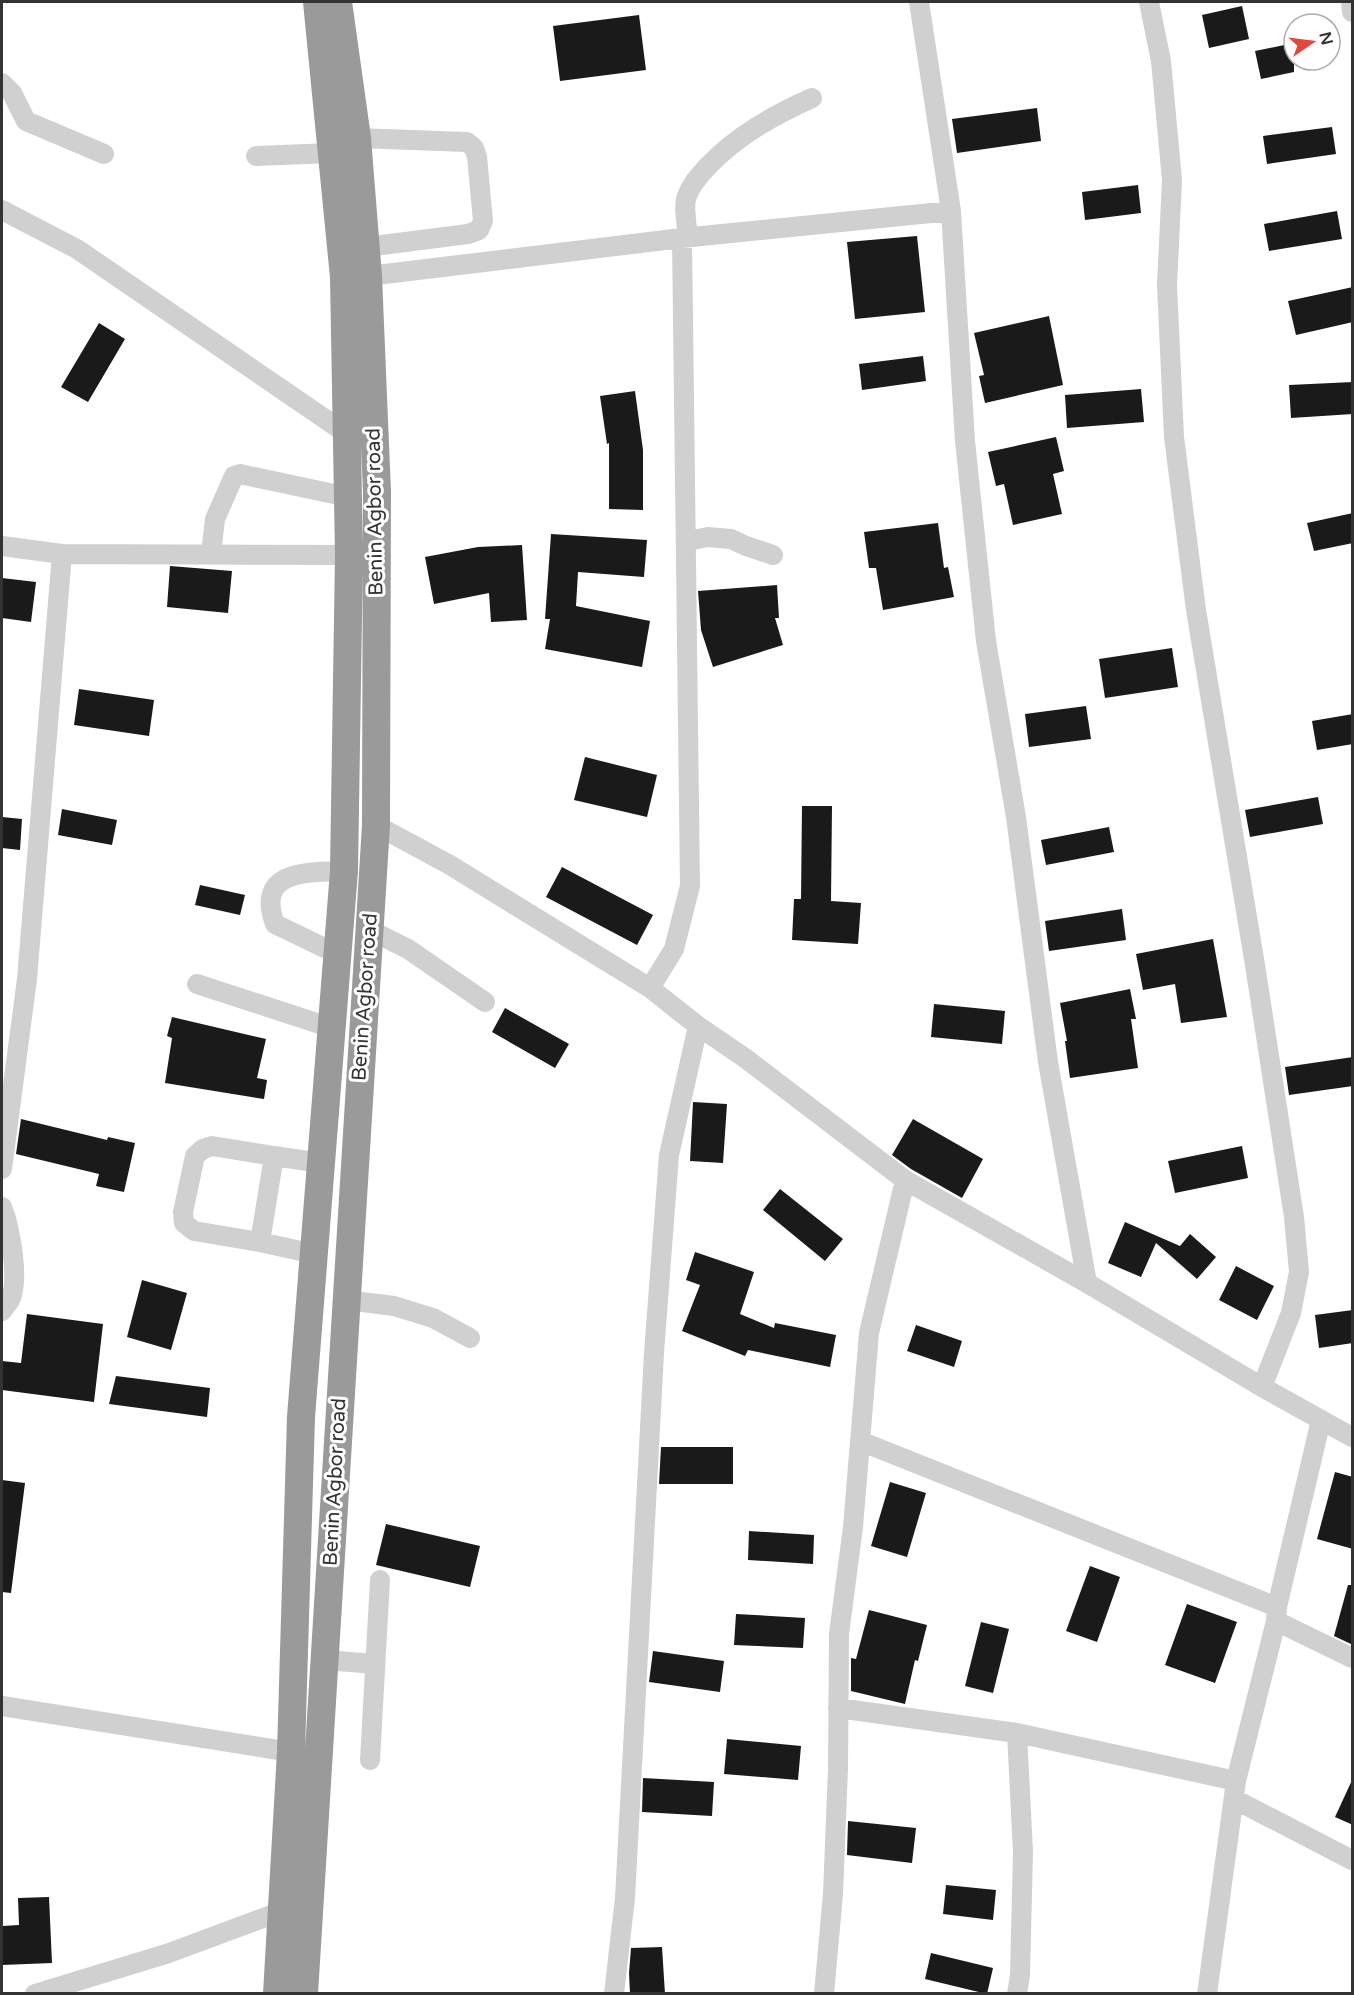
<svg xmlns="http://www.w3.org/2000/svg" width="1354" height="1995" font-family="'Varela Round',sans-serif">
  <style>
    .building { fill: #1a1a1a }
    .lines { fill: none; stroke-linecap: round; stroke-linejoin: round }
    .minor { stroke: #d0d0d0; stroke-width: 20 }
    .highway { stroke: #9a9a9a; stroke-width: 28 }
    .labels { text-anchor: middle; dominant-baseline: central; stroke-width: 6; stroke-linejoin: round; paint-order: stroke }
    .street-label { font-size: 20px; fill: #333; stroke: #fff }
  </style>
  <rect width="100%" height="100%" fill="#fff"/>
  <!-- building -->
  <path class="building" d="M 1242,6 L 1249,39 L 1209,48 L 1202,15 Z
    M 639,15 L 646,70 L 560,81 L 553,26 Z
    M 1294,43 L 1294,72 L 1261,79 L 1255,51 Z
    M 1037,108 L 1041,141 L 957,153 L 952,119 Z
    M 1332,127 L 1336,154 L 1267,164 L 1263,136 Z
    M 1138,185 L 1141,213 L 1085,220 L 1082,192 Z
    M 1337,211 L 1342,239 L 1269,251 L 1264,224 Z
    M 917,236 L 925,312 L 855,319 L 847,242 Z
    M 1353,287 L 1353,322 L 1296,335 L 1288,301 Z
    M 1049,316 L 1063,385 L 985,403 L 979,376 L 984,375 L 974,333 Z
    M 99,323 L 125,339 L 88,402 L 61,387 Z
    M 923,356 L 926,381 L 862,390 L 859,364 Z
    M 1353,382 L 1353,414 L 1291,418 L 1289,385 Z
    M 1141,389 L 1144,422 L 1067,428 L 1065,395 Z
    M 635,391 L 643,450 L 643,510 L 609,509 L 609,443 L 607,444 L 600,396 Z
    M 1056,437 L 1064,471 L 1053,474 L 1062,514 L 1013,525 L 1004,484 L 996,486 L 988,452 Z
    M 1353,513 L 1353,543 L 1314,551 L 1307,523 Z
    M 938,523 L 944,568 L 948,567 L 954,597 L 883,610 L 876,568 L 869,568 L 864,532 Z
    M 551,534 L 647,540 L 644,577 L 578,572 L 576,606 L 650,621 L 642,667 L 545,649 L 550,619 L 545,619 Z
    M 522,545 L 527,620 L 491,622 L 489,593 L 434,604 L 425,557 L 478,547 Z
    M 170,566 L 232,571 L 228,613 L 167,607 Z
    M 2,578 L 36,582 L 31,622 L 2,618 Z
    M 777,585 L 779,618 L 775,618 L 783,645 L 713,667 L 701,630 L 698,591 Z
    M 1172,648 L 1178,687 L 1105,698 L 1099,659 Z
    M 79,689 L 154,700 L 149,736 L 74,725 Z
    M 1086,706 L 1091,739 L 1029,747 L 1025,714 Z
    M 1353,714 L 1353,744 L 1317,750 L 1312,721 Z
    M 585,757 L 657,775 L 647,817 L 574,800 Z
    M 1318,797 L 1323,824 L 1250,837 L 1245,810 Z
    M 802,806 L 832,806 L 831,901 L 861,903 L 858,944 L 792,940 L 794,899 L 801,899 Z
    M 62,809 L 117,820 L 112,845 L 58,835 Z
    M 2,817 L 22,819 L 20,850 L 2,848 Z
    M 1109,827 L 1114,852 L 1046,865 L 1041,840 Z
    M 562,867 L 653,915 L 637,945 L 546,897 Z
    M 200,885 L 245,895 L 240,915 L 195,905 Z
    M 1122,909 L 1126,940 L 1049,951 L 1045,921 Z
    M 1213,939 L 1227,1017 L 1181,1023 L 1175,984 L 1143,990 L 1136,954 Z
    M 1130,989 L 1136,1019 L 1131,1019 L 1138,1068 L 1070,1078 L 1065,1041 L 1067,1041 L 1060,1003 Z
    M 934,1004 L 1005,1011 L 1002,1044 L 931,1037 Z
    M 505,1008 L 569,1044 L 555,1068 L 492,1032 Z
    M 172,1017 L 266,1039 L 257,1078 L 267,1080 L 264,1099 L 165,1083 L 172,1038 L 167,1036 Z
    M 1353,1057 L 1353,1086 L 1289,1095 L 1285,1067 Z
    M 693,1102 L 727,1104 L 723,1163 L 690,1161 Z
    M 21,1119 L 107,1140 L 108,1137 L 135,1143 L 124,1192 L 96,1186 L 99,1174 L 16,1154 Z
    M 913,1119 L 983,1159 L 962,1198 L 911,1169 L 892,1155 Z
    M 1242,1146 L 1248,1178 L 1175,1193 L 1168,1161 Z
    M 780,1189 L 843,1239 L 825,1261 L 763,1210 Z
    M 1125,1222 L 1180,1246 L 1190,1234 L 1216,1257 L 1197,1279 L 1156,1243 L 1141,1277 L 1108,1263 Z
    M 695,1252 L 754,1272 L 740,1314 L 774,1328 L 775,1323 L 836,1335 L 830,1367 L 748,1350 L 745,1356 L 682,1331 L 700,1285 L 686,1280 Z
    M 1236,1266 L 1274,1286 L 1257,1320 L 1219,1300 Z
    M 142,1280 L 187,1293 L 171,1350 L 127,1337 Z
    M 1353,1310 L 1353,1343 L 1319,1348 L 1315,1315 Z
    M 27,1314 L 103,1324 L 94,1402 L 2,1390 L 2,1361 L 21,1363 Z
    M 916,1325 L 962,1341 L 954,1367 L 907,1351 Z
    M 116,1376 L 210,1388 L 207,1417 L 109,1404 Z
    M 661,1447 L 733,1447 L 733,1484 L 659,1484 Z
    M 1335,1472 L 1353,1477 L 1353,1549 L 1317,1539 Z
    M 2,1480 L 25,1483 L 11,1593 L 2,1592 Z
    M 890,1482 L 926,1493 L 907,1557 L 871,1546 Z
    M 386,1524 L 480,1546 L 470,1587 L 376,1565 Z
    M 749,1531 L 814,1535 L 813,1564 L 748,1560 Z
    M 1090,1566 L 1120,1577 L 1097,1642 L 1066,1631 Z
    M 1348,1585 L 1353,1585 L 1353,1645 L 1334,1636 Z
    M 1187,1604 L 1237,1622 L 1215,1683 L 1165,1665 Z
    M 869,1610 L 927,1625 L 918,1661 L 915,1660 L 905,1704 L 851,1691 L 851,1658 L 856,1659 Z
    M 736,1614 L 805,1618 L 803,1648 L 734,1645 Z
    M 981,1622 L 1009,1629 L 993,1693 L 965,1686 Z
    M 653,1651 L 724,1661 L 720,1692 L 649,1682 Z
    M 727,1739 L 801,1746 L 798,1780 L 724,1774 Z
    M 643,1778 L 714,1782 L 712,1816 L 642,1812 Z
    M 1353,1778 L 1353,1825 L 1335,1817 Z
    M 848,1821 L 916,1828 L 912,1863 L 847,1855 Z
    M 946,1885 L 996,1890 L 993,1920 L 943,1914 Z
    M 49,1897 L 52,1963 L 2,1965 L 2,1926 L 19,1925 L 18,1898 Z
    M 662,1947 L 665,1994 L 630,1994 L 629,1973 L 631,1948 Z
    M 931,1953 L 993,1968 L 987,1994 L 925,1979 Z"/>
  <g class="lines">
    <!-- minor -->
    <path class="minor" d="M 919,2 L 951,211 L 965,441 L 986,641 L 1016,817 L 1048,1062 L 1087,1283
      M 1149,2 L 1161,61 L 1172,180 L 1167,285 L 1174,437 L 1196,610 L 1255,965 L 1294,1217 L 1299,1272 L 1291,1313 L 1262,1387
      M 1351,2 L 1352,12
      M 2,83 L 12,93 L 26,121 L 104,154
      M 357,138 L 467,142 L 474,148 L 477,157 L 483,221 L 479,230 L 468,234 L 366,247
      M 256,156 L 332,153
      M 2,210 L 77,249 L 347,434
      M 688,237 C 687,227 683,205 687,196 C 691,184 700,175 708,166 C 738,135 774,115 812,98
      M 368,276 L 682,238 L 951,211
      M 687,541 L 708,537 L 731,539 L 746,546 L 773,555
      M 2,546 L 62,554 L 349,555
      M 211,554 L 215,519 L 234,476 L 240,474 L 348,497
      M 376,825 L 450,865 L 650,988 L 698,1026 L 745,1058 L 905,1180 L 1087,1283 L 1262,1387 L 1352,1437
      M 370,930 L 408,949 L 485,1002
      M 337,954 L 275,924 C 255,870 307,872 344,871
      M 197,984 L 332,1028
      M 650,988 L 674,949 L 690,886 L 682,238
      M 2,1169 L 27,979 L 62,554
      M 2,1207 C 10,1227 20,1280 10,1300 C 8,1304 4,1307 2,1311
      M 260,1242 L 194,1231 L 184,1223 L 183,1212 L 195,1156 L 203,1149 L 212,1146 L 274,1156
      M 314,1254 L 260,1242 L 274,1156 L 321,1163
      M 346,1300 L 394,1306 L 433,1318 L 470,1338
      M 860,1441 L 1277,1607
      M 1276,1621 L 1352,1658
      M 325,1660 L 375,1664
      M 2,1706 L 291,1752
      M 838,1708 L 1017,1733 L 1236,1781
      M 370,1760 L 380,1580
      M 1234,1799 L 1352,1860
      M 35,1994 L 169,1953 L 282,1911
      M 614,1994 L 625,1898 L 654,1353 L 669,1155 L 698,1026
      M 824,1994 L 833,1894 L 838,1768 L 839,1634 L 853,1527 L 869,1333 L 905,1180
      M 1017,1994 L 1020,1975 L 1023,1852 L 1017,1733
      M 1207,1994 L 1236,1781 L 1276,1621 L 1277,1607 L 1321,1420"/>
    <!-- highway -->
    <path class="highway" d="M 277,1994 L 291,1752 L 301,1417 L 344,871 L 349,555 L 344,277 L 317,2
      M 304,1994 L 376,825 L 377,492 L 368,276 L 357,138 L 338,2"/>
  </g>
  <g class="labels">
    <!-- street labels -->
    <g class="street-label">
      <text transform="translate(375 512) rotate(-91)">Benin Agbor road</text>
      <text transform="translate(365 997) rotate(-86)">Benin Agbor road</text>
      <text transform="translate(335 1482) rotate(-87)">Benin Agbor road</text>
    </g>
  </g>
  <!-- border -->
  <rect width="1354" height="1995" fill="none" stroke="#333333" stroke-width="6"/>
  <!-- north arrow -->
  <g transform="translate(1312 42) rotate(76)"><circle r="28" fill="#ffffff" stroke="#adadad" stroke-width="1.5"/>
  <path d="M0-4.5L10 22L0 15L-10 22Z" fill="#e3473c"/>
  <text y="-9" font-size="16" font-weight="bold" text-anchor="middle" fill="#333333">N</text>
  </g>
</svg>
